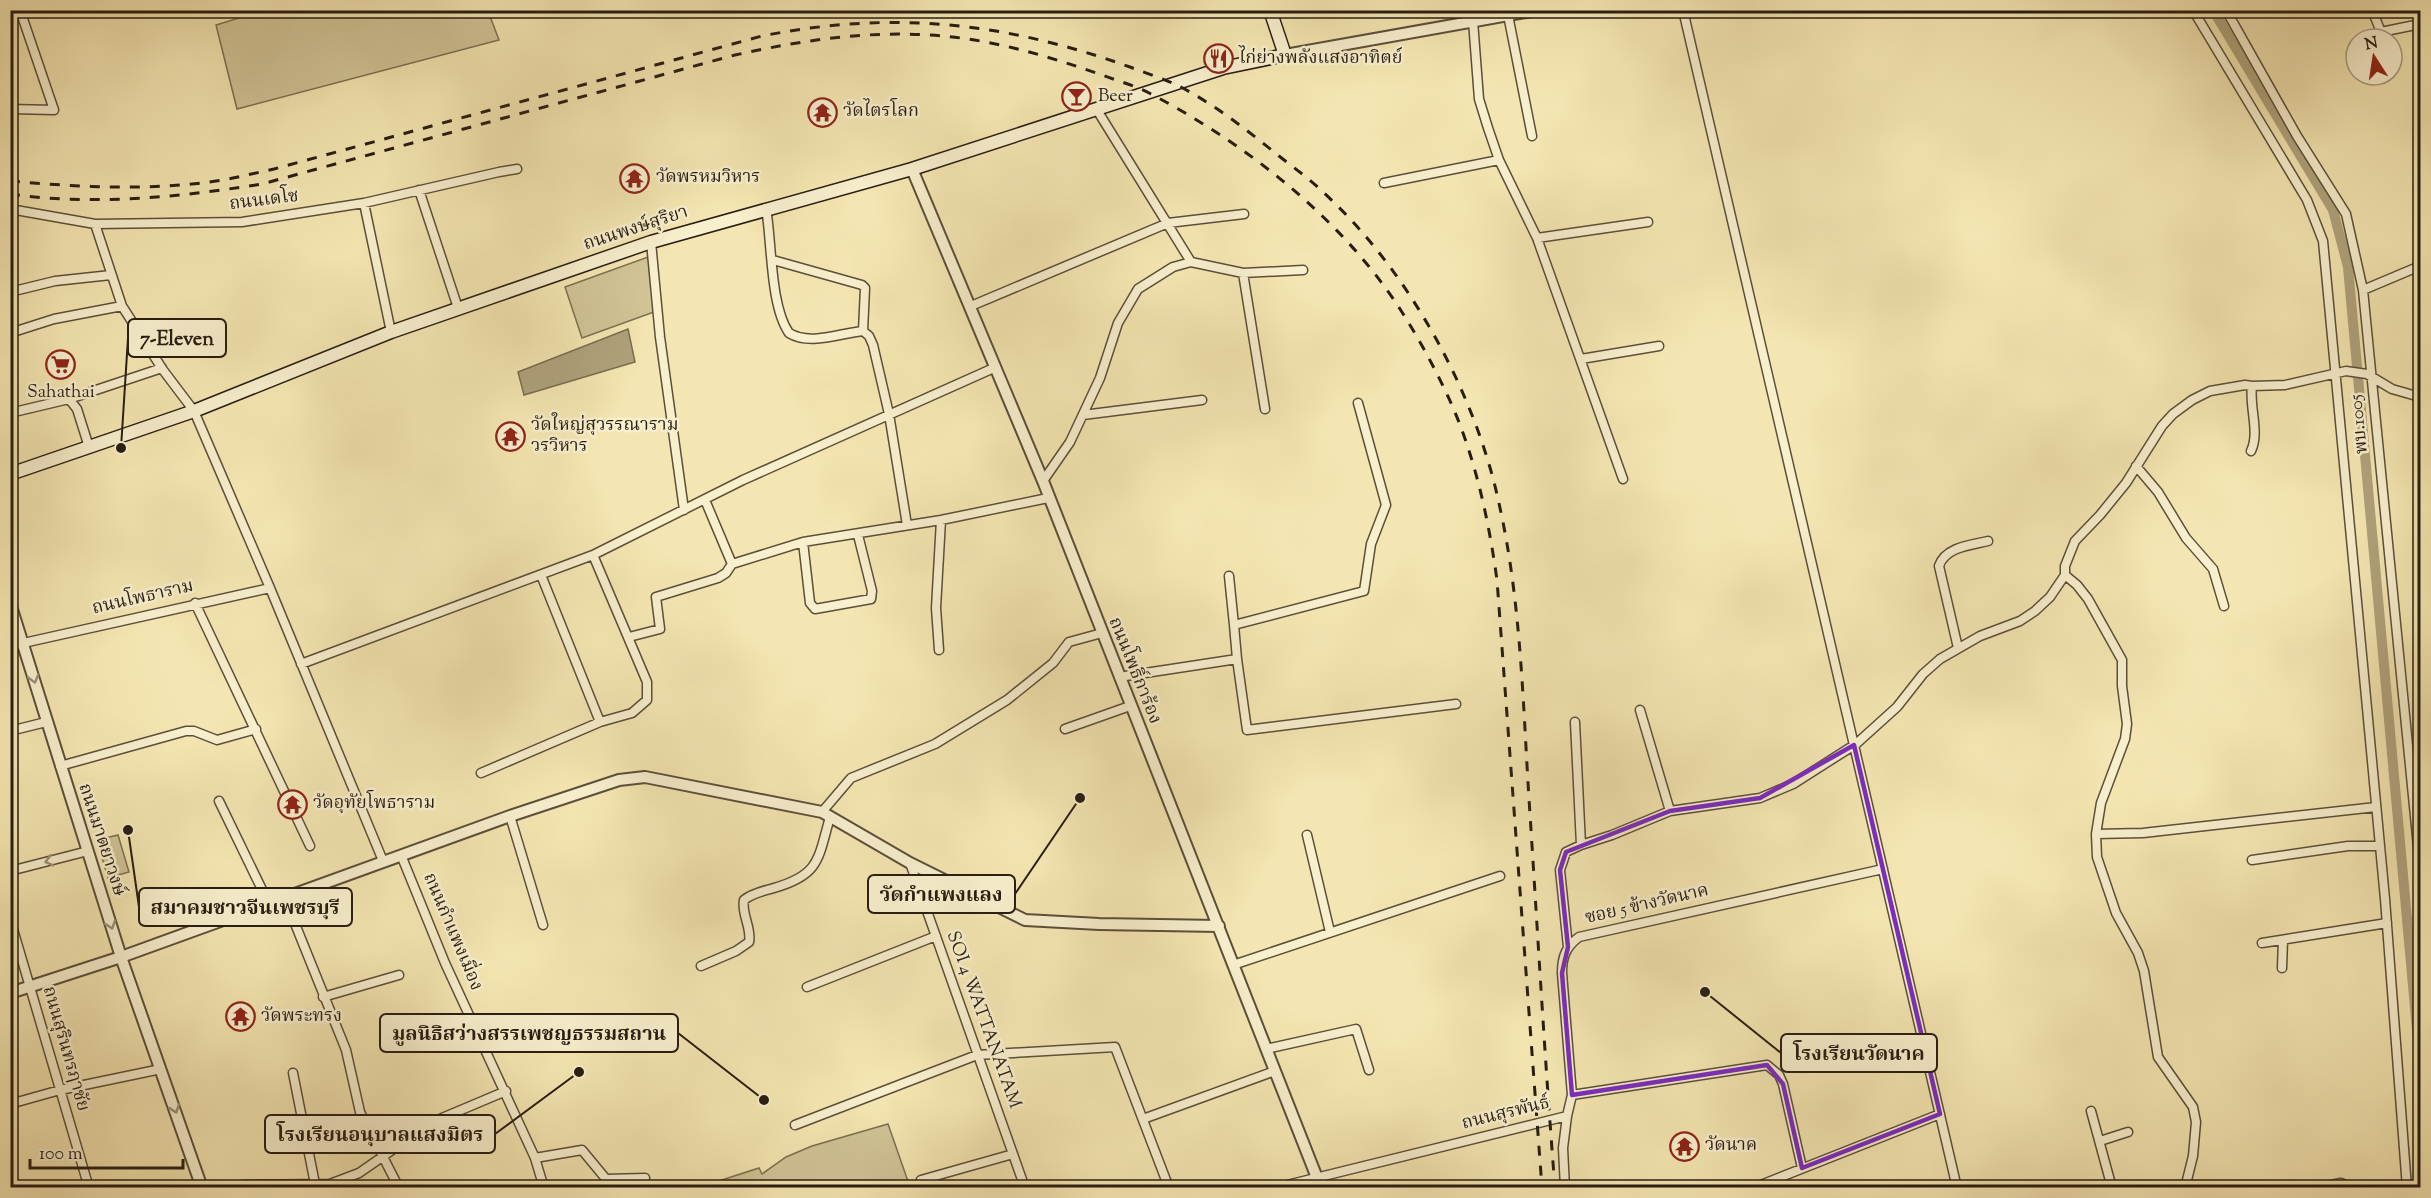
<svg xmlns="http://www.w3.org/2000/svg" width="2431" height="1198" font-family="'Sorts Mill Goudy','Noto Serif Thai',serif">
  <style>
    .green { fill: #d1c497; stroke: #7c7054; stroke-width: 1.5 }
    .water { fill: #afa27c; stroke: #796d52; stroke-width: 1.5 }
    .lines { fill: none; stroke-linecap: round; stroke-linejoin: round }
    .canal { stroke: #afa27c; stroke-width: 10 }
    .minor-casing { stroke: #5b4f3a; stroke-width: 11 }
    .tertiary-casing { stroke: #5b4f3a; stroke-width: 14 }
    .secondary-casing { stroke: #281d12; stroke-width: 15 }
    .minor { stroke: #f8efcd; stroke-width: 8 }
    .tertiary { stroke: #f8efcd; stroke-width: 10 }
    .secondary { stroke: #f8efcd; stroke-width: 12 }
    .rail { stroke: #281d12; stroke-width: 3; stroke-dasharray: 10 10; stroke-linecap: butt }
    .oneway { stroke: #9a9079 }
    .marked { fill: none; stroke: #7b2cbf; stroke-width: 4.5; stroke-linejoin: round }
    .labels { text-anchor: middle; dominant-baseline: central; stroke-width: 5; stroke-linejoin: round; paint-order: stroke }
    .poi-label { font-size: 18px; fill: #281d12; stroke: #f8efcd; text-anchor: start }
    .street-label { font-size: 18px; fill: #281d12; stroke: #f8efcd }
    .leader { fill: none; stroke: #281d12; stroke-width: 2 }
    .callout-dot { fill: #281d12; stroke: #f8efcd; stroke-width: 2 }
    .callout { fill: #f8efcd; stroke: #281d12; stroke-width: 2 }
    .callout-label { font-size: 20px; text-anchor: middle; font-weight: bold; fill: #281d12 }
  </style>
  <rect width="100%" height="100%" fill="#f4e6b2"/>
  <filter id="stains"><feTurbulence type="fractalNoise" baseFrequency=".00333" numOctaves="4"/><feColorMatrix values="0 0 0 0 .2 0 0 0 0 .09 0 0 0 0 .02 0 0 0 .5 -.17"/></filter>
  <radialGradient id="worn" r=".72"><stop offset=".6" stop-color="#630" stop-opacity="0"/><stop offset="1" stop-color="#630" stop-opacity=".3"/></radialGradient>
  <!-- green -->
  <path class="green" d="M 262,11 L 488,11 L 499,40 L 237,109 L 216,25 Z
    M 648,257 L 654,312 L 582,338 L 565,287 Z
    M 118,835 L 129,872 L 108,878 L 97,840 Z
    M 888,1124 L 910,1187 L 700,1187 L 759,1168 L 762,1174 L 786,1157 L 812,1146 Z"/>
  <!-- water -->
  <path class="water" d="M 628,329 L 635,362 L 524,395 L 518,372 Z"/>
  <g class="lines">
    <!-- canal -->
    <path class="canal" d="M 2213,10 L 2333,210 L 2348,267 L 2420,1063"/>
    <defs>
      <path id="minor" d="M 1683,10 L 1957,1188
        M 2193,10 L 2307,200 L 2323,241 L 2385,899 L 2407,1188
        M 2226,10 L 2297,136 L 2346,214 L 2363,290 L 2420,867
        M 2372,10 L 2381,32 L 2420,24
        M 1508,15 L 1532,136
        M 1473,21 L 1479,99 L 1488,128 L 1499,160 L 1537,238 L 1623,479
        M 10,109 L 54,110 L 20,10
        M 1097,110 L 1191,262
        M 1384,183 L 1499,160
        M 419,190 L 458,308
        M 364,203 L 391,332
        M 766,208 C 772,242 770,306 789,333 C 810,346 840,333 863,331 L 869,336 L 873,345 L 889,414 L 907,525
        M 10,209 L 95,224 L 242,222 L 364,203 L 499,172 L 517,169
        M 95,224 L 122,306 L 163,370 L 194,411 L 270,588 L 383,861
        M 1537,238 L 1648,222
        M 651,242 L 660,337 L 684,510
        M 773,260 L 862,285 L 865,288 L 863,331
        M 1243,273 L 1265,409
        M 2363,290 L 2420,266
        M 10,292 L 55,281 L 111,275
        M 971,306 L 1168,223 L 1244,214
        M 10,333 L 54,319 L 122,306
        M 1581,359 L 1659,346
        M 69,399 L 162,368
        M 10,413 L 69,399 L 77,409 L 89,447
        M 1083,415 L 1202,400
        M 2251,451 C 2260,432 2249,407 2252,386 L 2285,385 L 2346,371 L 2367,374 L 2392,389 L 2420,397
        M 2136,466 L 2158,492 L 2186,538 L 2213,569 L 2224,606
        M 1043,481 L 1070,442 L 1100,378 L 1118,323 L 1138,289 L 1173,267 L 1191,262 L 1243,273 L 1303,270
        M 705,500 L 732,564 L 803,542 L 941,520 L 1048,498
        M 803,542 L 810,603 L 815,609 L 871,599 L 872,591 L 858,535
        M 541,575 L 600,722
        M 2065,575 L 2077,585 L 2088,599 L 2122,660 L 2122,686 L 2127,724 L 2125,739 L 2101,803 L 2096,834 L 2097,857 L 2116,913 L 2138,953 L 2144,971 L 2158,1057 L 2193,1107 L 2196,1122 L 2193,1156 L 2185,1188
        M 1229,576 L 1234,625
        M 195,603 L 310,846
        M 629,637 L 660,629 L 656,597 L 718,578 L 726,573 L 732,564
        M 10,646 L 270,588
        M 1958,648 L 1939,566 C 1945,547 1971,545 1988,541
        M 939,650 L 936,608 L 941,520
        M 1237,659 L 1234,625 L 1364,591 L 1371,544 L 1386,505 L 1358,403
        M 301,664 L 593,555 L 743,480 L 996,367
        M 1119,677 L 1237,659 L 1247,730 L 1456,704
        M 1640,710 L 1670,811
        M 1575,722 L 1581,845 L 1612,835 L 1670,811 L 1760,798 L 1793,784 L 1856,744 L 1897,707 L 1923,674 L 1940,659 L 1980,636 L 2020,621 L 2035,611 L 2050,597 L 2065,575 L 2065,566 L 2075,541 L 2100,515 L 2126,483 L 2162,426 L 2173,414 L 2192,400 L 2210,391 L 2245,385 L 2252,386
        M 1065,729 L 1130,706
        M 10,731 L 46,722
        M 60,766 L 186,731 L 194,731 L 217,740 L 256,729
        M 481,773 L 600,722 L 632,713 L 647,700 L 647,682 L 593,555
        M 219,801 L 269,904
        M 822,812 L 851,778 L 935,744 L 1007,700 L 1053,663 L 1069,642 L 1102,633
        M 510,816 L 543,925
        M 2096,834 L 2143,833 L 2376,807
        M 1307,835 L 1330,932
        M 401,855 L 445,963 L 535,1158 L 544,1188
        M 2252,860 L 2348,846 L 2380,846
        M 910,863 L 1025,1188
        M 10,871 L 88,851
        M 285,899 L 346,1050 L 360,1112 L 399,1188
        M 10,919 L 89,1188
        M 2262,943 L 2387,923
        M 1568,947 L 1560,870 L 1566,852 L 1581,845
        M 1233,965 L 1500,876
        M 701,966 L 736,951 L 749,942 C 752,928 741,914 744,900 C 752,893 764,891 774,888 C 820,875 818,859 830,817
        M 2282,968 L 2283,940
        M 807,987 L 936,936
        M 323,997 L 399,975
        M 1266,1049 L 1356,1029 L 1369,1070
        M 293,1073 L 315,1184
        M 1572,1095 L 1562,973 C 1562,956 1566,947 1579,937 L 1883,869
        M 10,1104 L 60,1090 L 161,1069
        M 2091,1111 L 2112,1188
        M 1143,1119 L 1275,1071
        M 795,1125 L 977,1055 L 1115,1047 L 1169,1188
        M 2100,1141 L 2128,1132
        M 535,1158 L 582,1150 L 606,1179 L 645,1178
        M 921,1180 L 1013,1154
        M 232,1188 L 243,1185 L 330,1184 L 359,1173 L 421,1130 L 442,1118 L 506,1091
        M 1275,1188 L 1567,1116 L 1572,1095 L 1767,1065 L 1779,1075 L 1783,1084 L 1802,1168
        M 1565,1188 L 1563,1148 L 1567,1116
        M 1753,1188 L 1940,1114
        M 2316,1188 L 2341,1183 L 2351,1188"/>
      <path id="tertiary" d="M 1285,55 L 1537,10
        M 912,169 L 1043,481 L 1321,1188
        M 10,603 L 121,957 L 202,1188
        M 10,993 L 121,957 L 510,816 L 619,780 L 645,777 L 822,812 L 910,863 L 1025,920 L 1099,924 L 1219,926"/>
      <path id="secondary" d="M 10,474 L 194,411 L 391,332 L 651,242 L 912,169 L 1223,68 L 1285,55 L 1270,10"/>
    </defs>
    <!-- minor casing -->
    <use href="#minor" class="minor-casing"/>
    <!-- tertiary casing -->
    <use href="#tertiary" class="tertiary-casing"/>
    <!-- secondary casing -->
    <use href="#secondary" class="secondary-casing"/>
    <!-- minor -->
    <use href="#minor" class="minor"/>
    <!-- tertiary -->
    <use href="#tertiary" class="tertiary"/>
    <!-- secondary -->
    <use href="#secondary" class="secondary"/>
    <!-- rail -->
    <path class="rail" d="M 10,181 C 78,187 149,191 216,181 C 236,178 255,173 274,169 L 762,36 C 894,10 1004,22 1130,67 C 1145,73 1162,78 1177,85 C 1214,104 1247,130 1279,156 C 1294,168 1310,179 1324,193 C 1409,271 1477,395 1500,508 C 1522,608 1523,712 1530,814 C 1538,938 1545,1063 1555,1188
      M 10,194 C 93,206 180,197 262,184 L 735,55 C 799,41 862,31 928,35 C 988,38 1045,55 1102,75 C 1118,81 1136,86 1151,94 C 1246,144 1341,218 1400,309 C 1416,334 1431,361 1444,388 C 1473,447 1488,515 1497,580 L 1542,1188"/>
  </g>
  <!-- one-way arrows -->
  <defs><path id="oneway-chevron" d="M-2-3.5L2.5 0L-2 3.5" fill="none" stroke-width="1.6" stroke-linecap="round" stroke-linejoin="round" transform="scale(1.5)"/></defs>
  <g class="oneway">
    <use href="#oneway-chevron" transform="translate(34 679) rotate(74)"/>
    <use href="#oneway-chevron" transform="translate(49 861) rotate(166)"/>
    <use href="#oneway-chevron" transform="translate(111 925) rotate(72)"/>
    <use href="#oneway-chevron" transform="translate(175 1109) rotate(71)"/>
  </g>
  <!-- marked area -->
  <path class="marked" d="M 1854,745 L 1940,1114 L 1802,1168 L 1783,1084 L 1767,1065 L 1572,1095 L 1562,973 L 1568,947 L 1560,870 L 1566,852 L 1670,811 L 1760,798 Z"/>
  <!-- icons -->
  <defs>
    <symbol id="restaurant-ring" viewBox="-11 -11 22 22"><circle r="9.5" fill="#f8efcd" stroke="#8f2418" stroke-width="1.5"/><path d="M-5-6h1v4h1v-4h1v4h1v-4h1v5L-1.5 .5V6h-2V.5L-5-1ZM5-6V6H3V1.5H1.5Q1.5-4 5-6Z" fill="#8f2418"/></symbol>
    <symbol id="bar-ring" viewBox="-11 -11 22 22"><circle r="9.5" fill="#f8efcd" stroke="#8f2418" stroke-width="1.5"/><path d="M-6-5H6L.8 .8V4.5H3.5V6h-7V4.5H-.8V.8Z" fill="#8f2418"/></symbol>
    <symbol id="temple-ring" viewBox="-11 -11 22 22"><circle r="9.5" fill="#f8efcd" stroke="#8f2418" stroke-width="1.5"/><path d="M0-6L5-2H3V0L6.5 2.5H4V6H1.5V3h-3V6H-4V2.5H-6.5L-3 0V-2H-5Z" fill="#8f2418"/></symbol>
    <symbol id="supermarket-ring" viewBox="-11 -11 22 22"><circle r="9.5" fill="#f8efcd" stroke="#8f2418" stroke-width="1.5"/><path d="M-6-5.5h2.5l.6 2H6L4.5 2H-2.5L-4.4-4H-6ZM-1.5 3.2a1.3 1.3 0 1 0 .1 0ZM3 3.2a1.3 1.3 0 1 0 .1 0Z" fill="#8f2418"/></symbol>
  </defs>
  <g fill-rule="evenodd">
    <use href="#restaurant-ring" x="1202" y="42" width="33" height="33"/>
    <use href="#bar-ring" x="1060" y="80" width="33" height="33"/>
    <use href="#temple-ring" x="806" y="96" width="33" height="33"/>
    <use href="#temple-ring" x="618" y="162" width="33" height="33"/>
    <use href="#supermarket-ring" x="44" y="348" width="33" height="33"/>
    <use href="#temple-ring" x="494" y="420" width="33" height="33"/>
    <use href="#temple-ring" x="276" y="788" width="33" height="33"/>
    <use href="#temple-ring" x="224" y="1000" width="33" height="33"/>
    <use href="#temple-ring" x="1668" y="1130" width="33" height="33"/>
  </g>
  <g class="labels">
    <!-- poi labels -->
    <g class="poi-label">
      <text x="1239" y="59">ไก่ย่างพลังแสงอาทิตย์</text>
      <text x="1098" y="97">Beer</text>
      <text x="843" y="112">วัดไตรโลก</text>
      <text x="656" y="178">วัดพรหมวิหาร</text>
      <text x="61" y="393" text-anchor="middle">Sahathai</text>
      <text x="531" y="426">วัดใหญ่สุวรรณาราม<tspan x="531" dy="21">วรวิหาร</tspan></text>
      <text x="313" y="804">วัดอุทัยโพธาราม</text>
      <text x="261" y="1017">วัดพระทรง</text>
      <text x="1705" y="1146">วัดนาค</text>
    </g>
    <!-- street labels -->
    <g class="street-label">
      <text transform="translate(264 201) rotate(-7)">ถนนเดโช</text>
      <text transform="translate(636 229) rotate(-18)">ถนนพงษ์สุริยา</text>
      <text transform="translate(2360 424) rotate(-96)">พบ.1005</text>
      <text transform="translate(143 598) rotate(-13)">ถนนโพธาราม</text>
      <text transform="translate(1134 671) rotate(68)">ถนนโพธิ์การ้อง</text>
      <text transform="translate(101 840) rotate(72)">ถนนมาตยาวงษ์</text>
      <text transform="translate(1647 905) rotate(-13)">ซอย 5 ข้างวัดนาค</text>
      <text transform="translate(452 932) rotate(67)">ถนนกำแพงเมี่อง</text>
      <text transform="translate(983 1020) rotate(70)">SOI 4 WATTANATAM</text>
      <text transform="translate(65 1049) rotate(74)">ถนนสุรินทรฦาชัย</text>
      <text transform="translate(1506 1114) rotate(-14)">ถนนสุรพันธ์</text>
    </g>
  </g>
  <!-- callouts -->
  <path class="leader" d="M121 448L128 338M1080 798L1015 894M128 830L139 907M764 1100L678 1033M1705 992L1781 1053M579 1072L495 1134"/>
  <g class="callout-dot">
    <circle cx="121" cy="448" r="6"/>
    <circle cx="1080" cy="798" r="6"/>
    <circle cx="128" cy="830" r="6"/>
    <circle cx="764" cy="1100" r="6"/>
    <circle cx="1705" cy="992" r="6"/>
    <circle cx="579" cy="1072" r="6"/>
  </g>
  <g class="callout">
    <rect x="128" y="319" width="98" height="38" rx="6"/>
    <rect x="868" y="875" width="147" height="38" rx="6"/>
    <rect x="139" y="888" width="213" height="38" rx="6"/>
    <rect x="380" y="1014" width="298" height="38" rx="6"/>
    <rect x="1781" y="1034" width="156" height="38" rx="6"/>
    <rect x="265" y="1115" width="230" height="38" rx="6"/>
  </g>
  <g class="callout-label">
    <text x="177" y="345">7-Eleven</text>
    <text x="941" y="901">วัดกำแพงแลง</text>
    <text x="245" y="914">สมาคมชาวจีนเพชรบุรี</text>
    <text x="529" y="1040">มูลนิธิสว่างสรรเพชญธรรมสถาน</text>
    <text x="1859" y="1060">โรงเรียนวัดนาค</text>
    <text x="380" y="1141">โรงเรียนอนุบาลแสงมิตร</text>
  </g>
  <!-- margin -->
  <rect width="2431" height="1198" fill="none" stroke="#f4e6b2" stroke-width="36"/>
  <rect x="12" y="12" width="2407" height="1174" fill="none" stroke="#281d12" stroke-width="3"/>
  <rect x="18" y="18" width="2395" height="1162" fill="none" stroke="#281d12" stroke-width="1.5"/>
  <!-- north arrow -->
  <g transform="translate(2374 57) rotate(348)"><circle r="28" fill="#f8efcd" stroke="#a59b82" stroke-width="1.5"/>
  <path d="M0-4.5L10 22L0 15L-10 22Z" fill="#8f2418"/>
  <text y="-9" font-size="16" font-weight="bold" text-anchor="middle" fill="#281d12">N</text>
  </g>
  <!-- scale -->
  <path d="M30 1159v9h153v-9" fill="none" stroke="#281d12" stroke-width="3"/>
  <text x="39" y="1159" font-size="18" fill="#281d12" stroke="#f8efcd" stroke-width="4.5" paint-order="stroke">100 m</text>
  <rect width="100%" height="100%" filter="url(#stains)"/>
  <rect width="100%" height="100%" fill="url(#worn)"/>
</svg>
